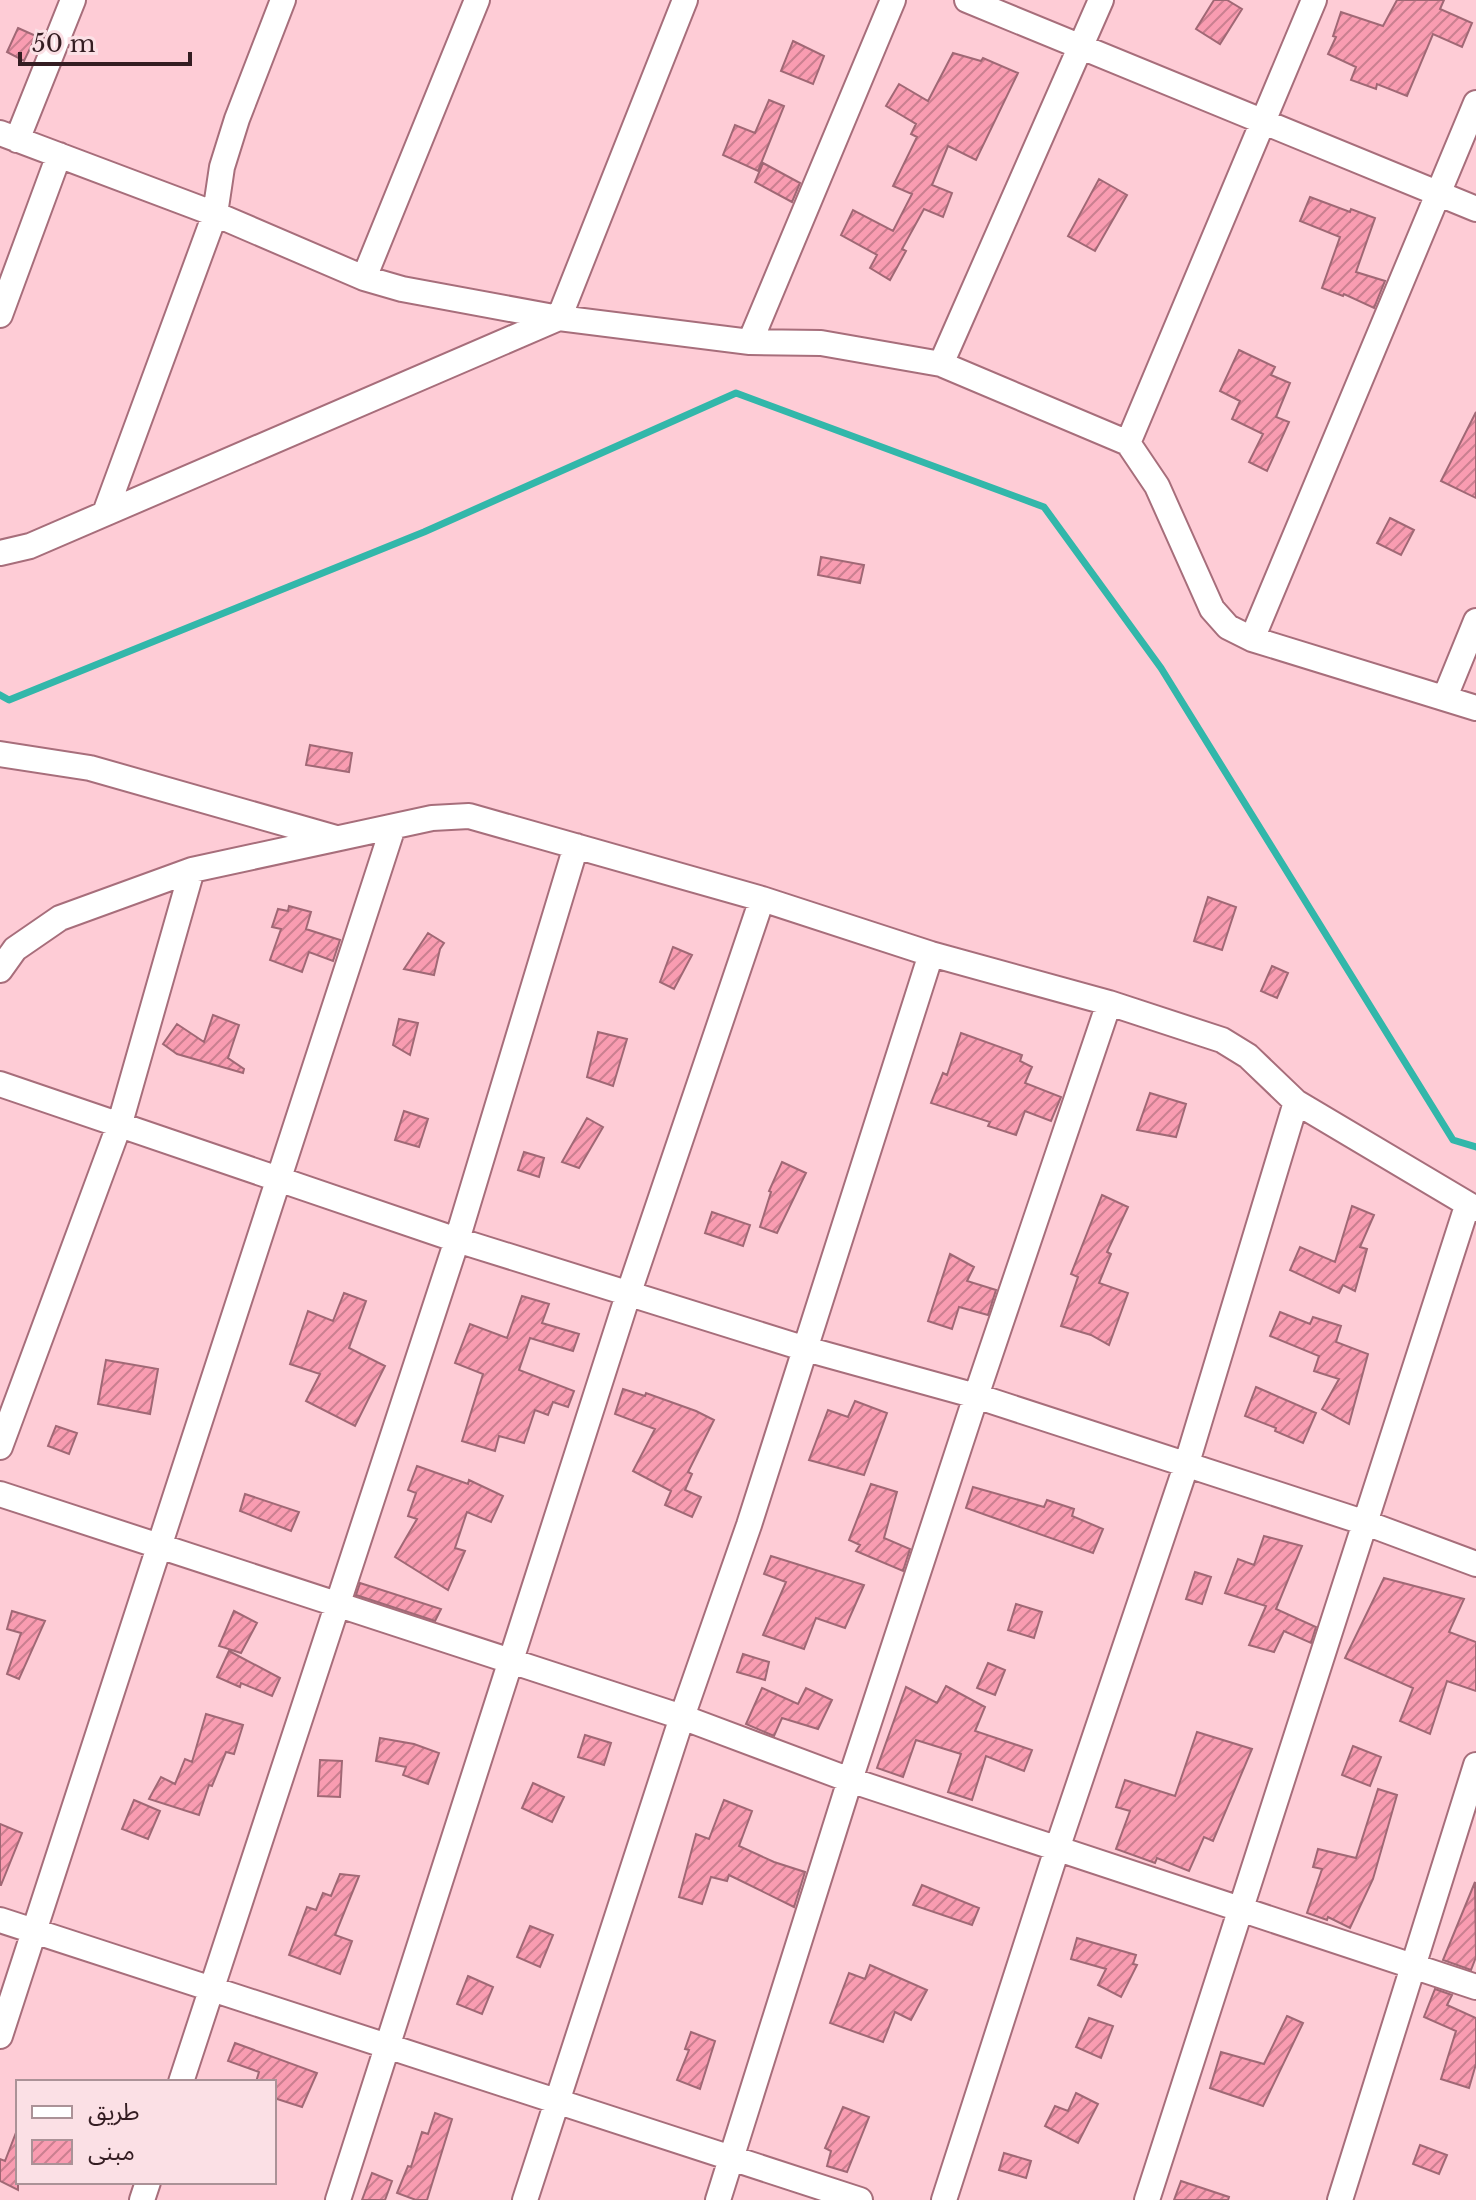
<svg xmlns="http://www.w3.org/2000/svg" width="1476" height="2200" font-family="'Libre Baskerville','Noto Sans Arabic',serif">
  <style>
    .lines { fill: none; stroke-linecap: round; stroke-linejoin: round }
    .stream { stroke: #32b7aa; stroke-width: 7 }
    .building { fill: url(#building-hatch); stroke: #a06875; stroke-width: 2 }
    .minor-casing { stroke: #a76e7b; stroke-width: 28 }
    .minor { stroke: #fff; stroke-width: 24 }
  </style>
  <defs>
    <pattern id="building-hatch" width="6" height="6" patternUnits="userSpaceOnUse" patternTransform="scale(2)"><rect width="6" height="6" fill="#f99cb1"/><path d="M-1 1l2-2M0 6l6-6M5 7l2-2" fill="none" stroke="#ca7f90"/></pattern>
  </defs>
  <rect width="100%" height="100%" fill="#feccd6"/>
  <g class="lines">
    <!-- stream -->
    <path class="stream" d="M 0,695 L 9,700 L 424,532 L 736,393 L 1044,507 L 1161,668 L 1453,1140 L 1476,1147"/>
  </g>
  <!-- building -->
  <path class="building" d="M 1214,0 L 1227,0 L 1242,9 L 1220,44 L 1196,29 Z
    M 1397,0 L 1444,0 L 1440,9 L 1472,23 L 1462,47 L 1433,34 L 1407,96 L 1377,84 L 1376,89 L 1351,80 L 1356,67 L 1328,54 L 1336,37 L 1333,36 L 1341,12 L 1383,26 Z
    M 18,28 L 36,36 L 24,61 L 7,52 Z
    M 793,41 L 824,56 L 813,84 L 781,71 Z
    M 953,53 L 981,61 L 983,58 L 1018,73 L 976,160 L 948,146 L 932,185 L 952,193 L 943,217 L 924,209 L 902,249 L 906,251 L 890,280 L 870,268 L 877,255 L 841,235 L 853,210 L 893,231 L 912,194 L 893,186 L 917,137 L 911,134 L 916,124 L 886,106 L 899,84 L 928,101 Z
    M 769,100 L 784,106 L 758,171 L 723,155 L 735,125 L 755,133 Z
    M 763,163 L 800,183 L 792,202 L 755,182 Z
    M 1099,179 L 1127,195 L 1095,251 L 1068,236 Z
    M 1310,197 L 1350,212 L 1351,209 L 1375,218 L 1356,272 L 1385,281 L 1374,308 L 1344,294 L 1343,296 L 1322,288 L 1340,237 L 1300,221 Z
    M 1239,350 L 1275,367 L 1271,375 L 1290,383 L 1276,417 L 1289,422 L 1267,471 L 1249,462 L 1263,434 L 1232,419 L 1240,401 L 1220,391 Z
    M 1476,412 L 1476,498 L 1441,481 Z
    M 1390,518 L 1414,530 L 1401,555 L 1377,543 Z
    M 821,557 L 864,565 L 860,583 L 818,575 Z
    M 310,745 L 352,753 L 349,772 L 306,765 Z
    M 1208,897 L 1236,907 L 1222,950 L 1194,941 Z
    M 289,906 L 311,912 L 306,929 L 340,940 L 333,961 L 309,952 L 302,972 L 270,960 L 281,929 L 272,927 L 278,909 L 288,911 Z
    M 428,933 L 444,943 L 440,949 L 434,975 L 404,969 Z
    M 673,947 L 692,955 L 674,989 L 660,982 Z
    M 1272,966 L 1288,973 L 1277,998 L 1261,991 Z
    M 213,1015 L 239,1025 L 228,1058 L 244,1069 L 243,1073 L 177,1054 L 163,1044 L 177,1024 L 204,1042 Z
    M 399,1019 L 418,1023 L 410,1055 L 393,1045 Z
    M 598,1032 L 627,1039 L 613,1086 L 587,1077 Z
    M 961,1033 L 1022,1055 L 1020,1061 L 1032,1067 L 1025,1083 L 1061,1097 L 1051,1121 L 1025,1111 L 1016,1135 L 988,1126 L 990,1122 L 931,1103 L 943,1073 L 947,1075 Z
    M 1150,1093 L 1186,1104 L 1176,1137 L 1137,1130 Z
    M 404,1111 L 428,1119 L 419,1147 L 395,1140 Z
    M 587,1118 L 603,1127 L 579,1168 L 562,1162 Z
    M 524,1152 L 544,1158 L 539,1177 L 518,1170 Z
    M 782,1162 L 806,1173 L 777,1233 L 760,1227 L 771,1192 L 769,1191 Z
    M 1102,1195 L 1128,1207 L 1107,1252 L 1111,1254 L 1099,1283 L 1128,1293 L 1109,1345 L 1091,1335 L 1061,1326 L 1078,1277 L 1071,1274 Z
    M 1352,1206 L 1374,1215 L 1360,1247 L 1367,1249 L 1355,1291 L 1343,1285 L 1339,1293 L 1290,1270 L 1300,1247 L 1335,1262 Z
    M 712,1212 L 750,1225 L 743,1246 L 705,1233 Z
    M 950,1254 L 974,1267 L 967,1281 L 996,1290 L 988,1315 L 959,1307 L 952,1329 L 928,1321 Z
    M 344,1293 L 366,1301 L 349,1348 L 385,1366 L 355,1426 L 306,1401 L 320,1374 L 290,1364 L 308,1311 L 333,1321 Z
    M 522,1296 L 549,1304 L 542,1323 L 579,1334 L 573,1351 L 530,1338 L 519,1370 L 574,1391 L 568,1407 L 553,1402 L 548,1415 L 535,1410 L 524,1443 L 499,1436 L 495,1451 L 462,1441 L 483,1374 L 455,1363 L 470,1324 L 507,1338 Z
    M 1280,1312 L 1310,1324 L 1313,1317 L 1341,1326 L 1336,1342 L 1368,1354 L 1349,1424 L 1322,1409 L 1339,1379 L 1314,1371 L 1319,1356 L 1270,1336 Z
    M 106,1360 L 158,1369 L 150,1414 L 98,1404 Z
    M 1256,1387 L 1316,1413 L 1303,1443 L 1275,1431 L 1276,1428 L 1245,1416 Z
    M 623,1389 L 645,1396 L 646,1393 L 696,1411 L 714,1420 L 688,1472 L 692,1474 L 685,1490 L 701,1497 L 692,1517 L 665,1505 L 671,1491 L 633,1471 L 655,1429 L 615,1414 Z
    M 855,1401 L 887,1413 L 864,1475 L 809,1460 L 828,1410 L 848,1417 Z
    M 56,1426 L 77,1433 L 69,1454 L 48,1446 Z
    M 417,1466 L 468,1484 L 469,1480 L 503,1496 L 491,1522 L 467,1512 L 455,1548 L 465,1551 L 448,1590 L 395,1557 L 417,1519 L 408,1516 L 416,1493 L 408,1490 Z
    M 871,1484 L 897,1492 L 884,1538 L 910,1549 L 903,1571 L 856,1551 L 860,1545 L 849,1540 Z
    M 973,1487 L 1044,1507 L 1047,1500 L 1074,1509 L 1072,1516 L 1103,1529 L 1093,1553 L 966,1508 Z
    M 245,1494 L 299,1512 L 291,1531 L 240,1511 Z
    M 1264,1536 L 1302,1546 L 1276,1609 L 1316,1627 L 1311,1643 L 1284,1631 L 1274,1652 L 1249,1645 L 1266,1606 L 1225,1593 L 1238,1559 L 1254,1565 Z
    M 771,1556 L 864,1585 L 845,1628 L 816,1618 L 804,1649 L 763,1635 L 786,1582 L 764,1574 Z
    M 1195,1572 L 1211,1577 L 1202,1604 L 1186,1599 Z
    M 1384,1578 L 1464,1599 L 1449,1632 L 1476,1642 L 1476,1691 L 1447,1681 L 1430,1734 L 1400,1721 L 1413,1688 L 1345,1658 Z
    M 360,1583 L 441,1609 L 435,1621 L 356,1595 Z
    M 1016,1604 L 1042,1612 L 1034,1638 L 1008,1630 Z
    M 12,1611 L 45,1621 L 19,1679 L 7,1674 L 21,1633 L 7,1629 Z
    M 234,1611 L 257,1623 L 241,1653 L 219,1646 Z
    M 229,1651 L 280,1678 L 272,1696 L 241,1683 L 240,1687 L 217,1677 Z
    M 743,1654 L 769,1662 L 765,1680 L 737,1672 Z
    M 988,1663 L 1005,1670 L 995,1695 L 977,1688 Z
    M 946,1686 L 985,1707 L 975,1731 L 1032,1750 L 1024,1771 L 986,1756 L 972,1800 L 948,1792 L 961,1754 L 916,1740 L 903,1777 L 877,1768 L 906,1687 L 937,1703 Z
    M 762,1688 L 798,1704 L 806,1688 L 832,1700 L 818,1729 L 782,1718 L 774,1736 L 746,1724 Z
    M 206,1714 L 243,1725 L 234,1754 L 226,1752 L 212,1786 L 209,1785 L 199,1815 L 149,1799 L 161,1777 L 175,1784 L 185,1759 L 192,1762 Z
    M 1197,1732 L 1252,1749 L 1213,1841 L 1204,1837 L 1189,1871 L 1157,1858 L 1155,1863 L 1116,1849 L 1130,1811 L 1116,1807 L 1125,1780 L 1175,1796 Z
    M 585,1735 L 611,1743 L 604,1765 L 578,1757 Z
    M 380,1738 L 414,1744 L 439,1753 L 428,1784 L 403,1775 L 406,1767 L 376,1761 Z
    M 1353,1746 L 1381,1757 L 1370,1786 L 1342,1775 Z
    M 320,1760 L 342,1761 L 340,1797 L 318,1796 Z
    M 533,1783 L 564,1797 L 552,1822 L 522,1808 Z
    M 1378,1789 L 1397,1795 L 1373,1879 L 1350,1928 L 1328,1917 L 1327,1920 L 1307,1913 L 1322,1869 L 1313,1867 L 1318,1849 L 1356,1858 Z
    M 134,1800 L 160,1811 L 148,1839 L 122,1829 Z
    M 724,1800 L 752,1811 L 739,1846 L 774,1862 L 805,1872 L 794,1907 L 729,1875 L 727,1881 L 711,1877 L 702,1904 L 679,1897 L 696,1834 L 709,1839 Z
    M 0,1824 L 22,1833 L 1,1885 L 0,1885 Z
    M 340,1874 L 359,1876 L 335,1935 L 352,1941 L 340,1974 L 289,1955 L 307,1907 L 316,1910 L 323,1893 L 331,1896 Z
    M 1475,1882 L 1476,1957 L 1471,1970 L 1443,1960 Z
    M 922,1885 L 979,1908 L 972,1925 L 913,1905 Z
    M 530,1926 L 553,1935 L 540,1967 L 517,1957 Z
    M 1077,1938 L 1136,1955 L 1133,1964 L 1137,1965 L 1121,1997 L 1098,1985 L 1106,1969 L 1071,1959 Z
    M 870,1965 L 927,1990 L 911,2020 L 895,2012 L 883,2042 L 830,2023 L 849,1973 L 865,1979 Z
    M 468,1976 L 493,1987 L 482,2014 L 457,2004 Z
    M 1435,1989 L 1452,1995 L 1447,2005 L 1476,2018 L 1476,2064 L 1469,2088 L 1441,2079 L 1456,2031 L 1424,2017 Z
    M 1287,2016 L 1303,2023 L 1263,2106 L 1210,2088 L 1221,2052 L 1264,2064 Z
    M 1089,2018 L 1113,2026 L 1101,2058 L 1076,2047 Z
    M 691,2032 L 715,2041 L 700,2089 L 677,2080 L 689,2050 L 685,2049 Z
    M 235,2043 L 317,2073 L 302,2107 L 274,2098 L 274,2082 L 256,2082 L 259,2072 L 228,2061 Z
    M 1076,2093 L 1098,2104 L 1078,2143 L 1045,2126 L 1055,2106 L 1068,2111 Z
    M 843,2107 L 869,2117 L 847,2172 L 827,2166 L 831,2151 L 825,2148 Z
    M 435,2113 L 452,2119 L 427,2200 L 416,2200 L 397,2193 L 408,2166 L 411,2167 L 422,2132 L 428,2134 Z
    M 17,2130 L 18,2131 L 18,2190 L 0,2181 L 0,2159 L 5,2161 Z
    M 1420,2145 L 1447,2155 L 1439,2174 L 1413,2164 Z
    M 1004,2153 L 1031,2161 L 1026,2178 L 999,2170 Z
    M 372,2173 L 392,2181 L 385,2200 L 362,2200 Z
    M 1181,2181 L 1229,2197 L 1228,2200 L 1174,2200 Z"/>
  <g class="lines">
    <defs>
      <path id="minor" d="M 967,0 L 1476,209
        M 0,133 L 215,214 L 364,278 L 402,289 L 559,318 L 750,342 L 821,343 L 941,364 L 1128,443 L 1157,486 L 1212,609 L 1228,627 L 1252,639 L 1476,708
        M 17,140 L 73,0
        M 364,278 L 477,0
        M 0,315 L 59,155
        M 750,342 L 893,0
        M 941,364 L 1101,0
        M 1128,443 L 1314,0
        M 105,513 L 215,214 L 222,167 L 237,119 L 283,0
        M 0,553 L 30,546 L 559,318 L 685,0
        M 1252,639 L 1476,103
        M 1445,697 L 1476,621
        M 0,754 L 90,768 L 336,838
        M 0,970 L 15,949 L 60,918 L 192,870 L 432,818 L 469,816 L 762,899 L 931,954 L 1109,1003 L 1222,1040 L 1248,1056 L 1296,1102 L 1476,1209
        M 0,1084 L 457,1240 L 806,1349 L 976,1396 L 1366,1523 L 1476,1564
        M 0,1447 L 120,1123 L 192,870
        M 0,1494 L 682,1717 L 850,1780 L 1476,1987
        M 0,1920 L 860,2200
        M 0,2036 L 393,827
        M 181,2082 L 457,1240 L 576,846
        M 142,2200 L 148,2182
        M 338,2200 L 628,1295 L 762,899
        M 525,2200 L 682,1717 L 749,1525 L 931,954
        M 718,2200 L 850,1780 L 976,1396 L 1109,1003
        M 944,2200 L 1057,1849 L 1186,1466 L 1296,1102
        M 1147,2200 L 1467,1206
        M 1340,2200 L 1476,1765"/>
    </defs>
    <!-- minor casing -->
    <use href="#minor" class="minor-casing"/>
    <!-- minor -->
    <use href="#minor" class="minor"/>
  </g>
  <!-- legend -->
  <rect x="16" y="2080" width="260" height="104" fill="#fbe0e5" stroke="#ab9297" stroke-width="2"/>
  <rect x="32" y="2106" width="40" height="12" fill="#ffffff" stroke="#ab9297" stroke-width="2"/>
  <text x="88" y="2120" font-size="24" fill="#341d22">طريق</text>
  <rect x="32" y="2140" width="40" height="24" fill="url(#building-hatch)" stroke="#ab9297" stroke-width="2"/>
  <text x="88" y="2160" font-size="24" fill="#341d22">مبنى</text>
  <!-- scale -->
  <path d="M20 52v12h170v-12" fill="none" stroke="#341d22" stroke-width="4"/>
  <text x="32" y="52" font-size="24" fill="#341d22" stroke="#fbe0e5" stroke-width="6" paint-order="stroke">50 m</text>
</svg>
